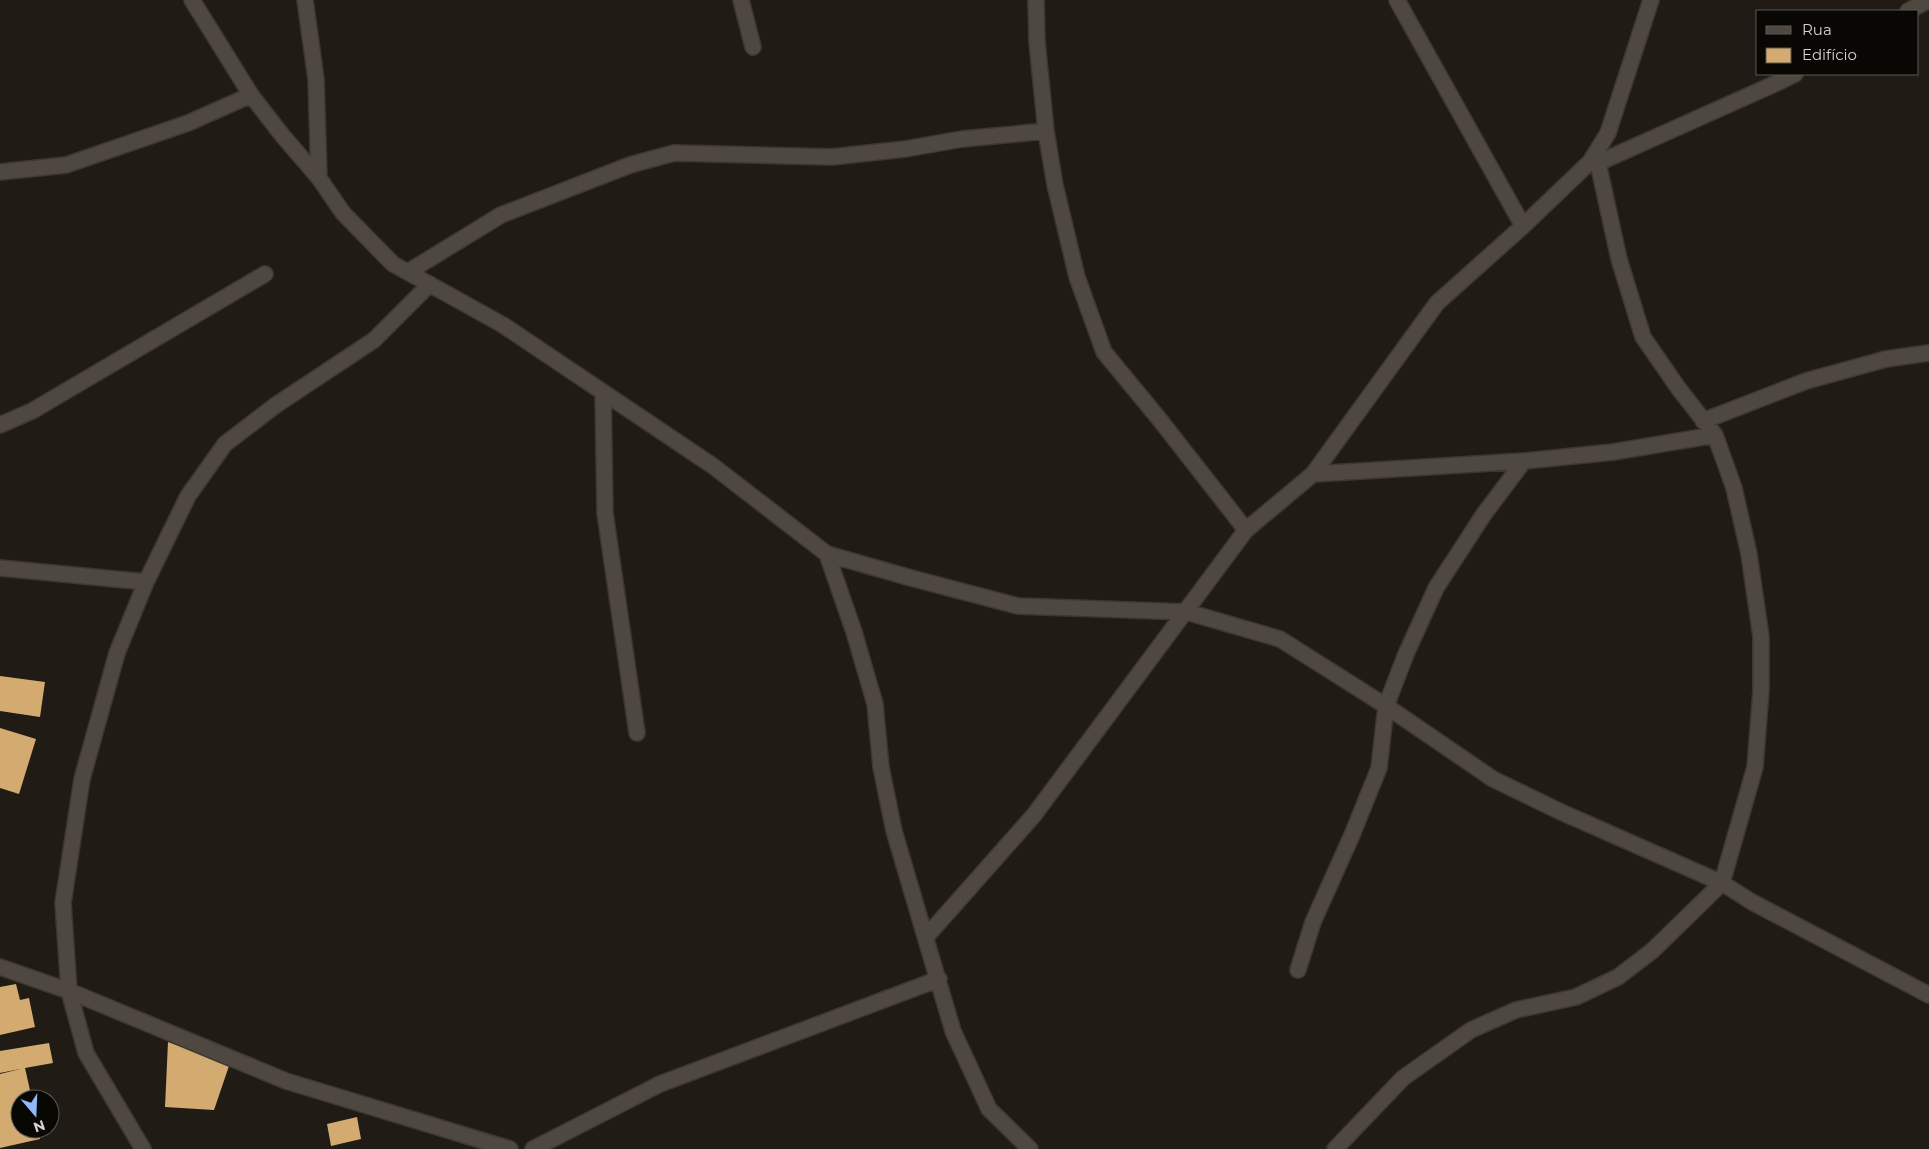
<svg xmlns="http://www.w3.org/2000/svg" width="1929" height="1149" font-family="Montserrat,sans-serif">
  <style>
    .building { fill: #d3ab70 }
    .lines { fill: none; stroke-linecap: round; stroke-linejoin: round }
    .minor-casing { stroke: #3b3732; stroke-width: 18 }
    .minor { stroke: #4e4840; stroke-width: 15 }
  </style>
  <rect width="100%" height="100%" fill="#201b14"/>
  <!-- building -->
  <path class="building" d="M 0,676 L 45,682 L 40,717 L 0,711 Z
    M 0,728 L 36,739 L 19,794 L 0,788 Z
    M 16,984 L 20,1000 L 29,998 L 35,1027 L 0,1035 L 0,987 Z
    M 168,1042 L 230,1063 L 214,1110 L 165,1107 Z
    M 49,1043 L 53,1063 L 25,1068 L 32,1099 L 20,1099 L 20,1129 L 38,1129 L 40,1139 L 0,1148 L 0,1074 L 20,1069 L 0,1073 L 0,1051 Z
    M 357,1117 L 361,1139 L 331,1146 L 327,1124 Z"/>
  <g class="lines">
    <defs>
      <path id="minor" d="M 192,0 L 251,95 L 282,135 L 319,178 L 343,213 L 393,264 L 503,325 L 713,466 L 827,554 L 911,578 L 1018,606 L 1187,612 L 1280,639 L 1386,706 L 1493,779 L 1561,812 L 1722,883 L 1752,902 L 1929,995
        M 305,0 L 316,79 L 319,178
        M 741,0 L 753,47
        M 1036,0 L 1037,42 L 1046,131 L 1055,185 L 1077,277 L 1104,352 L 1160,420 L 1246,530
        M 1397,0 L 1523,226
        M 1908,11 L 1929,0
        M 1590,162 L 1598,163 L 1781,81 L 1795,74
        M 0,172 L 66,165 L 188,123 L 251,95
        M 408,272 L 501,215 L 630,165 L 674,153 L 832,157 L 905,149 L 962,139 L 1046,131
        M 603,393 L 605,513 L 637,733
        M 1703,421 L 1806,381 L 1886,359 L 1929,353
        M 0,425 L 32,411 L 265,274
        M 1313,474 L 1524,461 L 1613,452 L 1715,435
        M 827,554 L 854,632 L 875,704 L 881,767 L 894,831 L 953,1031 L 989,1109 L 1030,1149
        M 0,568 L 146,582
        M 926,937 L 1034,815 L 1246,530 L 1313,474 L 1437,303 L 1523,226 L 1590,162 L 1608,133 L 1651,0
        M 0,967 L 69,991 L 286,1081 L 510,1149
        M 1298,970 L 1313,922 L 1352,835 L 1379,768 L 1386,706 L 1406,654 L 1436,588 L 1484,514 L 1524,461
        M 143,1149 L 86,1053 L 69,991 L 63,903 L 82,779 L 117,653 L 146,582 L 188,496 L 225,444 L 276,405 L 374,340 L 430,284
        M 533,1149 L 660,1084 L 939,979
        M 1335,1149 L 1403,1078 L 1471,1030 L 1516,1010 L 1576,997 L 1618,977 L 1652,951 L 1722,883 L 1755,767 L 1761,691 L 1761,637 L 1749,554 L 1734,488 L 1715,435 L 1679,389 L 1643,337 L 1619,259 L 1598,163"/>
    </defs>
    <!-- minor casing -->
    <use href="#minor" class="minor-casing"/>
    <!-- minor -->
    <use href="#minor" class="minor"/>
  </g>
  <!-- legend -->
  <rect x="1756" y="10" width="162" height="65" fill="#080704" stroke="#5a5854"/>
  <rect x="1766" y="26" width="25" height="8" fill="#4e4840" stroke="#5a5854"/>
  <text x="1802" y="35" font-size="15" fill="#d5d1cc">Rua</text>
  <rect x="1766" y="48" width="25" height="15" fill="#d3ab70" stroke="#5a5854"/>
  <text x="1802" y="60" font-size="15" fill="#d5d1cc">Edifício</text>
  <!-- north arrow -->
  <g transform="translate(35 1114) rotate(161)"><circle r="24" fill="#080704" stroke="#5a5854"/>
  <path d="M0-4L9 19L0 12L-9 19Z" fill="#8fb8fd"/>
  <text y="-8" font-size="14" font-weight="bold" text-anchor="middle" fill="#d5d1cc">N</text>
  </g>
</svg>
